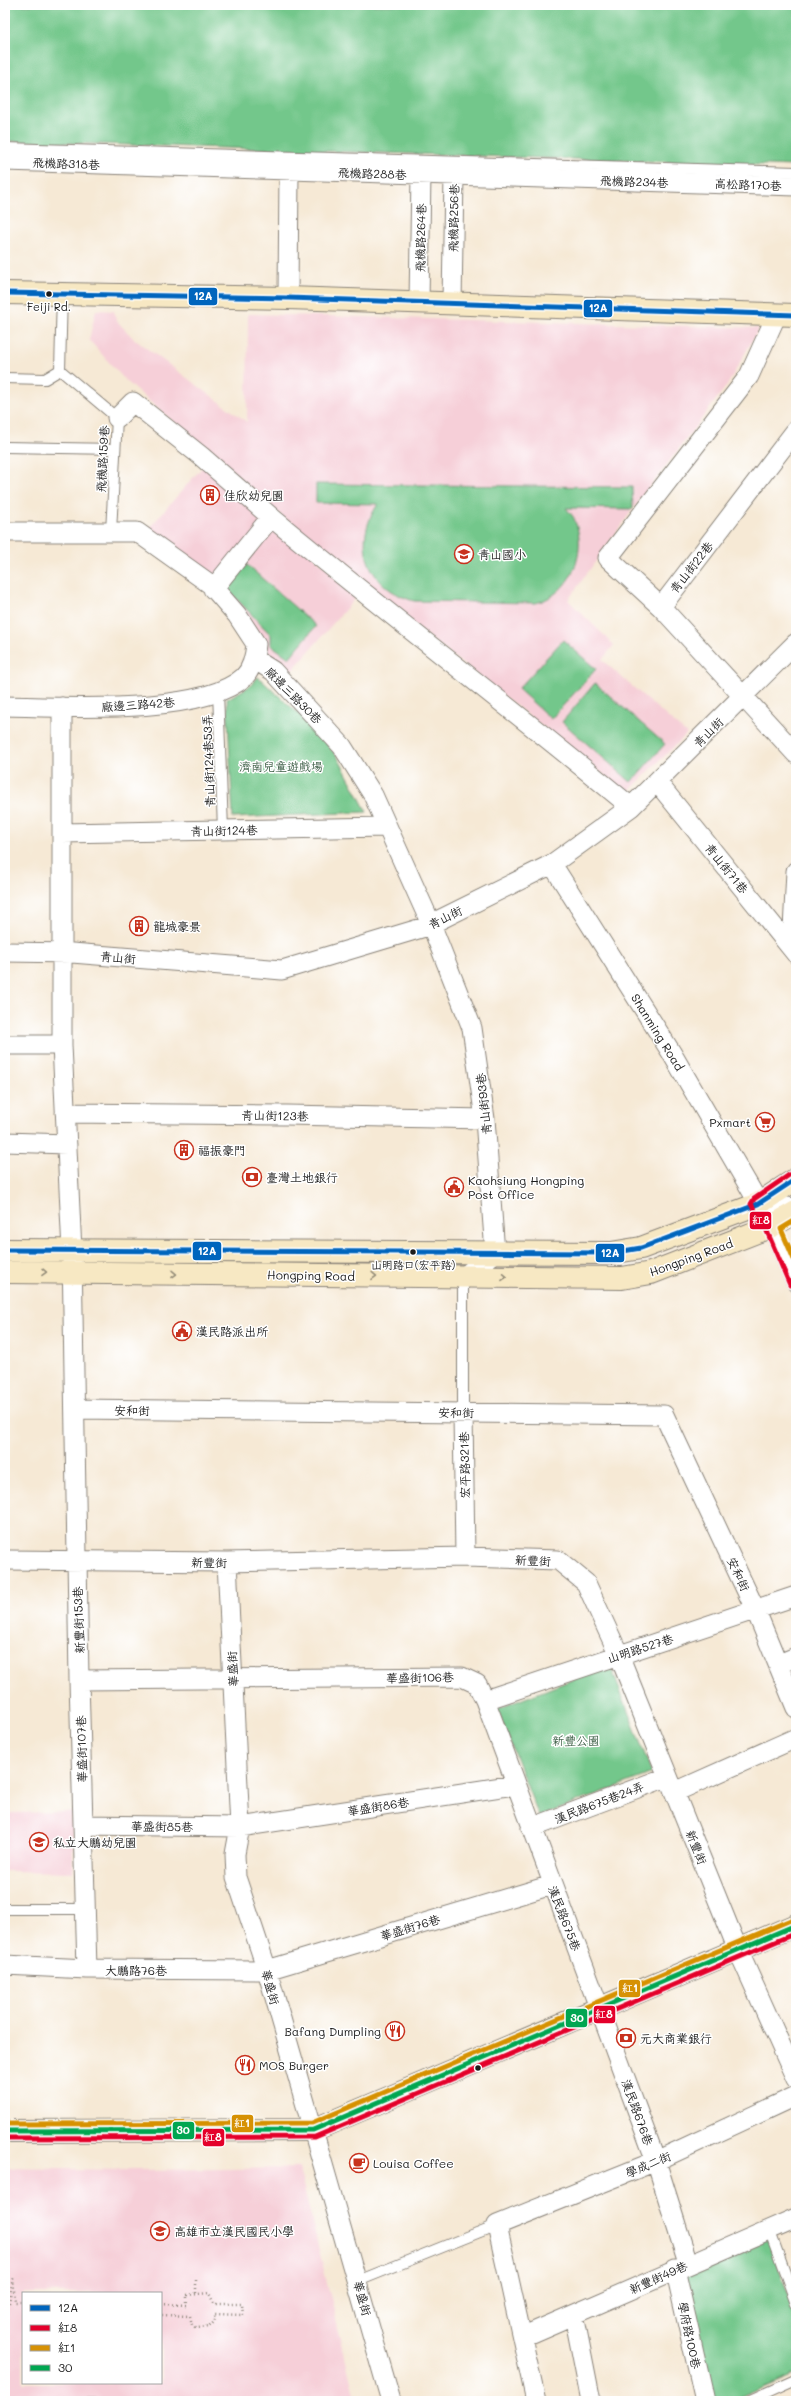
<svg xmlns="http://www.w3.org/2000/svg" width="801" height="2406" font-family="Mali,'LXGW WenKai TC',sans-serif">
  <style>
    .built { fill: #f6cfd8; fill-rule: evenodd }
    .green { fill: #73c78b; stroke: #487254 }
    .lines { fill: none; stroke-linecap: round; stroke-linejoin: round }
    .lane-casing { stroke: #898278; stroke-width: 12 }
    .street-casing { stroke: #898278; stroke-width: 21 }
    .secondary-casing { stroke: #898278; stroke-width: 24 }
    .path { stroke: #898278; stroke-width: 2.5; stroke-dasharray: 1 3; stroke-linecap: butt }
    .lane { stroke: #fff; stroke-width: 10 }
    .street { stroke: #fff; stroke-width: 19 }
    .secondary { stroke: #f7e8c3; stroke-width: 22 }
    .bus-1-casing { stroke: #fff; stroke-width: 8 }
    .bus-2-casing { stroke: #fff; stroke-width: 8 }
    .bus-3-casing { stroke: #fff; stroke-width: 8 }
    .bus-4-casing { stroke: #fff; stroke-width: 8 }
    .bus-1 { stroke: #0065bd; stroke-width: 5 }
    .bus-2 { stroke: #e4002b; stroke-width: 5 }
    .bus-3 { stroke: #d69104; stroke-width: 5 }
    .bus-4 { stroke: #00a651; stroke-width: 5 }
    .oneway { stroke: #948c78 }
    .bus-dot { fill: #1c1c1c; stroke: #fff; stroke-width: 1.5 }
    .labels { text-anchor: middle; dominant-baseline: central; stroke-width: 3; stroke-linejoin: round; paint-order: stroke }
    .bus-label { font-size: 11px; fill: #1c1c1c; stroke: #fff }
    .street-label { font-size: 12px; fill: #1c1c1c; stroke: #fff }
    .poi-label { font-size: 12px; fill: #1c1c1c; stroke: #fff; text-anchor: start }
    .park-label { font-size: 12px; fill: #3f6048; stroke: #fff }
    .line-badge { stroke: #fff; stroke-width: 1.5 }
    .badge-label { font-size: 11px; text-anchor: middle; font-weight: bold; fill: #fff }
  </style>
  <rect width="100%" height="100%" fill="#fff"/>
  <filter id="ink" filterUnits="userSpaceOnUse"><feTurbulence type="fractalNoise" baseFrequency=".025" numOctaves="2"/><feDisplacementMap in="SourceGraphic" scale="8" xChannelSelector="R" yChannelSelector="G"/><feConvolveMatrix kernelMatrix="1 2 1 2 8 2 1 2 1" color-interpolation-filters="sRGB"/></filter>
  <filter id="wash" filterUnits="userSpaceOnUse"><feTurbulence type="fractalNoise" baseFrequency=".012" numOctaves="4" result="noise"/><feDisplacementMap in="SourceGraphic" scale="16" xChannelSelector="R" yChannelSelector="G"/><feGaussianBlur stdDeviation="0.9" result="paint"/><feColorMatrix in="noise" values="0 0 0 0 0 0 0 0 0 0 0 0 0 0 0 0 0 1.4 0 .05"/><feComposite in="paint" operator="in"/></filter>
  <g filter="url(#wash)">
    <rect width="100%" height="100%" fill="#f6e9d5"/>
    <!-- built -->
    <path class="built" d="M 96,310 L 114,311 L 116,320 L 134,339 L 247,422 L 248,314 L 759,328 L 728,384 L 633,509 L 568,600 L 614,645 L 602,660 L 687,734 L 627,793 L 347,573 L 125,380 L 89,340 Z
      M 206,463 L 358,595 L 290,673 L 263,650 L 262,639 L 144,534 Z
      M 73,1812 L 73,1872 L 5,1871 L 5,1813 Z
      M 5,2168 L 129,2170 L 299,2168 L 356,2401 L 5,2401 ZM 23,2293 L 161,2293 L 161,2383 L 23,2383 Z"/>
    <!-- green -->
    <path class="green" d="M 5,5 L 796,5 L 796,166 L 5,141 Z
      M 316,484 L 632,487 L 633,509 L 566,508 C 569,512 574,516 575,521 C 588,554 570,594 536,603 L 414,601 C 368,588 351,544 378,504 L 316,503 Z
      M 246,564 L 316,626 L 289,658 L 271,645 L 271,635 L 225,587 Z
      M 563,640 L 596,669 L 551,719 L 518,689 Z
      M 258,677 L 310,724 L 337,756 L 367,812 L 233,818 L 227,699 L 250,686 Z
      M 595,683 L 665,744 L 631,782 L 562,722 Z
      M 610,1665 L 652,1773 L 539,1817 L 497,1709 Z
      M 768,2237 L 796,2316 L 796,2374 L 732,2401 L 712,2401 L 683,2274 Z
      M 5,2399 L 255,2401 L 5,2401 Z"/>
  </g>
  <g filter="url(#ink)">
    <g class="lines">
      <defs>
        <path id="lane" d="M 5,148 L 796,172
          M 62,294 L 60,370 L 117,418 L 111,532
          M 5,378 L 45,379 L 60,370
          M 5,447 L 115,449
          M 218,691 L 223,830
          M 463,1412 L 463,1277
          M 5,1909 L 85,1909
          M 769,2229 L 796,2303
          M 358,2281 L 497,2225
          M 749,2401 L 796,2380"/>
        <path id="street" d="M 5,161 L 796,186
          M 288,298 L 289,170
          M 419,303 L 421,174
          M 452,304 L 454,175
          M 117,418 L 133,402 L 201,456 L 271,517 L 213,589
          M 796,430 L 661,607 L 796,754
          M 271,517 C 390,616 513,709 631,807
          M 5,532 L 137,532 L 210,584 L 237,615 L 256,644 C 255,655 252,669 244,677 C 202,716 61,707 5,706
          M 661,607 L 608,558 L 749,376 L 777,314
          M 254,659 L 273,671 L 342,746 L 373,795 L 431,924 L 472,1028 L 485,1119 L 495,1253 L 463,1277
          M 62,707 L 62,1045 L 72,1251 L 79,1680
          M 657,782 L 796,954
          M 62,833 L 386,827
          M 552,864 L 671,1052 L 772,1226 L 796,1282
          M 792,949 L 796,871
          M 5,952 L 72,953 L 282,970 L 425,927 L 552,864 L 631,807 L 796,643
          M 5,1045 L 62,1045
          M 65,1113 L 287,1115 L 485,1119
          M 5,1142 L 67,1144
          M 758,1204 L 796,1208
          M 75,1409 L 664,1415 L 756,1611 L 796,1708
          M 463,1412 L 465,1557
          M 5,1560 L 227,1562 L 465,1557 L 558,1560 L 586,1583 L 619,1655 L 738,1950 L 796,2079
          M 227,1562 L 240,1827 L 235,1854 L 236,1877 L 267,1970 L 391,2401
          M 779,1664 L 796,1657
          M 485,1700 L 796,1596
          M 675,1792 L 796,1738
          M 83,1825 L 240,1827 L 515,1785
          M 531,1828 L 667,1777
          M 5,1965 L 87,1969 L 267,1970 L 552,1885
          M 87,1969 L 79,1680 L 462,1677 L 477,1684 L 485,1700 L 656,2161 L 688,2263
          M 675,2269 L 705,2401
          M 574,2315 L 591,2401
          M 522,2337 L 796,2218
          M 536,2401 L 497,2225 L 656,2161 L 796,2096"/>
        <path id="secondary" d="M 5,293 L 288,298 L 796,315
          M 5,1250 L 611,1253 L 641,1248 L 758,1204 L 796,1179
          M 5,1272 L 622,1278 L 651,1273 L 772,1226 L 796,1212
          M 5,2131 L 313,2130 L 796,1925"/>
      </defs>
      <!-- lane casing -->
      <use href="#lane" class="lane-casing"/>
      <!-- street casing -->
      <use href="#street" class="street-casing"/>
      <!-- secondary casing -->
      <use href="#secondary" class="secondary-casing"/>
      <!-- path -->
      <path class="path" d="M 196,2280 L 196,2293
        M 5,2303 L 9,2303 L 13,2277 L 15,2302 L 23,2302
        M 161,2304 L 186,2305 L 186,2295 L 209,2293 L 214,2304 L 242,2304 L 243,2315 L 214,2314 L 215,2321 L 209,2327 L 196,2328 L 192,2325 L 190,2316 L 161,2315"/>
      <!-- lane -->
      <use href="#lane" class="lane"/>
      <!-- street -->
      <use href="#street" class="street"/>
      <!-- secondary -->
      <use href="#secondary" class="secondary"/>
      <defs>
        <path id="bus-1" d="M 5,293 L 288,298 L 796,315
          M 5,1250 L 611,1253 L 641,1248 L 758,1204 L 796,1179"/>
        <path id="bus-2" d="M 790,1285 L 766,1229 L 751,1204 L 754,1199 L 792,1173
          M 5,2138 L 315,2137 L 796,1933"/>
        <path id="bus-3" d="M 796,1220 L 781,1229 L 796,1264
          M 5,2124 L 312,2123 L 793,1919"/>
        <path id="bus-4" d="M 5,2131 L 313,2130 L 796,1925"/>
      </defs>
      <!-- bus-1 casing -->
      <use href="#bus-1" class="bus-1-casing"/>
      <!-- bus-2 casing -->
      <use href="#bus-2" class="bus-2-casing"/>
      <!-- bus-3 casing -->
      <use href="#bus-3" class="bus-3-casing"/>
      <!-- bus-4 casing -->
      <use href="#bus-4" class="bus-4-casing"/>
      <!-- bus-1 -->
      <use href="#bus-1" class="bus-1"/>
      <!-- bus-2 -->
      <use href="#bus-2" class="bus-2"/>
      <!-- bus-3 -->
      <use href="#bus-3" class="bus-3"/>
      <!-- bus-4 -->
      <use href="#bus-4" class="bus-4"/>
    </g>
    <!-- one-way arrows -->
    <defs><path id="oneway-chevron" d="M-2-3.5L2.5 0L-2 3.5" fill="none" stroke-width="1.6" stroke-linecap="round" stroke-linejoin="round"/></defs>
    <g class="oneway">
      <use href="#oneway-chevron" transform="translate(44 1272) rotate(1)"/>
      <use href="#oneway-chevron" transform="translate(174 1274) rotate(1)"/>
      <use href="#oneway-chevron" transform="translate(374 1276) rotate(1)"/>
      <use href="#oneway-chevron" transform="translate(504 1277) rotate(1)"/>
    </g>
  </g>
  <!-- icons -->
  <defs>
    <symbol id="building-ring" viewBox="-11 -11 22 22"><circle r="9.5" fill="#fff" stroke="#c8321e" stroke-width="1.5"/><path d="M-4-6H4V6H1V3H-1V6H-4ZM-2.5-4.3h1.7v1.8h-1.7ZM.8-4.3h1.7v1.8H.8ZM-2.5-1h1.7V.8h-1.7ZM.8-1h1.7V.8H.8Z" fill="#c8321e"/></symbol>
    <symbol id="school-ring" viewBox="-11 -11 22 22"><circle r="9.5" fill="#fff" stroke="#c8321e" stroke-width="1.5"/><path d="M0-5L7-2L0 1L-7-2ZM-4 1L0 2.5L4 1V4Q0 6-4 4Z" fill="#c8321e"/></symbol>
    <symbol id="supermarket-ring" viewBox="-11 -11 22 22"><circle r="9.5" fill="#fff" stroke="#c8321e" stroke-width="1.5"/><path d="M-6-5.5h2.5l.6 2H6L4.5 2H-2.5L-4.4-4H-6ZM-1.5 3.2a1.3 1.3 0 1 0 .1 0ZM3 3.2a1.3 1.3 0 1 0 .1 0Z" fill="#c8321e"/></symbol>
    <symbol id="bank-ring" viewBox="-11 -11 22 22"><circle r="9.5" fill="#fff" stroke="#c8321e" stroke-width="1.5"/><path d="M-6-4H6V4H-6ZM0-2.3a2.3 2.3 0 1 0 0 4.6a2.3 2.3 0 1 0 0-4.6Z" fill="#c8321e"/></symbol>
    <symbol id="civic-ring" viewBox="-11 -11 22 22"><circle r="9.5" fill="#fff" stroke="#c8321e" stroke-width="1.5"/><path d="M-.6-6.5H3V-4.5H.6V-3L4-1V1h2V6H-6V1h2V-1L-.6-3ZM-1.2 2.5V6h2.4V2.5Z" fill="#c8321e"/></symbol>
    <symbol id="restaurant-ring" viewBox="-11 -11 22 22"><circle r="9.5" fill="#fff" stroke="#c8321e" stroke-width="1.5"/><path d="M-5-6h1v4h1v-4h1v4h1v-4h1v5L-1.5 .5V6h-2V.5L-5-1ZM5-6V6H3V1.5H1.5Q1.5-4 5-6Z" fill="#c8321e"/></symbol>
    <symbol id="cafe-ring" viewBox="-11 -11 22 22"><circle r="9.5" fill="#fff" stroke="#c8321e" stroke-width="1.5"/><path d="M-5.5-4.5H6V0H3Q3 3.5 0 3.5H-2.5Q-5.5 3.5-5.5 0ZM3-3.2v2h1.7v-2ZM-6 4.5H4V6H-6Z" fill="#c8321e"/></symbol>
  </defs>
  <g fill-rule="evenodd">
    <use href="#building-ring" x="199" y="484" width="22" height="22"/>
    <use href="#school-ring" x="453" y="543" width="22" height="22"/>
    <use href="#building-ring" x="128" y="915" width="22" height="22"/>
    <use href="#supermarket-ring" x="754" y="1111" width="22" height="22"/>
    <use href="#building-ring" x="173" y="1139" width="22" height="22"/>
    <use href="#bank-ring" x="241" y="1166" width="22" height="22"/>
    <use href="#civic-ring" x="443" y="1176" width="22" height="22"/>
    <use href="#civic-ring" x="171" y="1320" width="22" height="22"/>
    <use href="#school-ring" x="28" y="1831" width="22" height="22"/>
    <use href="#restaurant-ring" x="384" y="2020" width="22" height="22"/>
    <use href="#bank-ring" x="615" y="2027" width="22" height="22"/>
    <use href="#restaurant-ring" x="234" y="2054" width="22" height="22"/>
    <use href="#cafe-ring" x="348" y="2152" width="22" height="22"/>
    <use href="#school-ring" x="149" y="2220" width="22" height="22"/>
  </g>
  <!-- markers -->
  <g class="bus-dot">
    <circle cx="49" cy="294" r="3.5"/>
    <circle cx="413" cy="1252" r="3.5"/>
    <circle cx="478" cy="2068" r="3.5"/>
  </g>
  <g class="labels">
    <!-- bus labels -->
    <g class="bus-label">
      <text x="49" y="306">Feiji Rd.</text>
      <text x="413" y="1264">山明路口(宏平路)</text>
    </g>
    <!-- street labels -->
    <g class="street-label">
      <text transform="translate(66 163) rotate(2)">飛機路318巷</text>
      <text transform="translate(372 173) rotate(2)">飛機路288巷</text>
      <text transform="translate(634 181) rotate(2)">飛機路234巷</text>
      <text transform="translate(748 184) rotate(2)">高松路170巷</text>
      <text transform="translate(453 218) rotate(-89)">飛機路256巷</text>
      <text transform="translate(420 238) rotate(-89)">飛機路264巷</text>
      <text transform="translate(102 459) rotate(-87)">飛機路159巷</text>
      <text transform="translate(691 567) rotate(-52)">青山街22巷</text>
      <text transform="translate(294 695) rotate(45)">廠邊三路30巷</text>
      <text transform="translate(138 704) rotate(-4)">廠邊三路42巷</text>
      <text transform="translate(708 732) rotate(-45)">青山街</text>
      <text transform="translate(208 761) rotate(-92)">青山街124巷53弄</text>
      <text transform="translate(224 830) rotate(-1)">青山街124巷</text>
      <text transform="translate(727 868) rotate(51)">青山街71巷</text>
      <text transform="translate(445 917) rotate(-26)">青山街</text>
      <text transform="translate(118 957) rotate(5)">青山街</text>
      <text transform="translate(658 1032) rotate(58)">Shanming Road</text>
      <text transform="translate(483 1104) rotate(-96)">青山街93巷</text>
      <text transform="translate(275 1115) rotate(1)">青山街123巷</text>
      <text transform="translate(691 1257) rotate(-20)">Hongping Road</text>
      <text transform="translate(311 1275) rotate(1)">Hongping Road</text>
      <text x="132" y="1410">安和街</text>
      <text transform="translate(456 1412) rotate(1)">安和街</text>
      <text transform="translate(464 1465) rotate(-91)">宏平路321巷</text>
      <text transform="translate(533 1560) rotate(2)">新豐街</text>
      <text transform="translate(209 1562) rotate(1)">新豐街</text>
      <text transform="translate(739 1574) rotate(65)">安和街</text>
      <text transform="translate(78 1620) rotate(-92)">新豐街153巷</text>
      <text transform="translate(640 1648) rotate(-18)">山明路527巷</text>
      <text transform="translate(232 1669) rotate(-93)">華盛街</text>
      <text transform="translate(420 1677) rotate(-1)">華盛街106巷</text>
      <text transform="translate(81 1749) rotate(-91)">華盛街107巷</text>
      <text transform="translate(599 1802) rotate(-21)">漢民路675巷24弄</text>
      <text transform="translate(378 1806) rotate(-9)">華盛街86巷</text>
      <text transform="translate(162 1826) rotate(1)">華盛街85巷</text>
      <text transform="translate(697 1847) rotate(68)">新豐街</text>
      <text transform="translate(565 1918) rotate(69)">漢民路675巷</text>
      <text transform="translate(410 1927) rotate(-17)">華盛街76巷</text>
      <text x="136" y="1970">大鵬路76巷</text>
      <text transform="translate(271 1987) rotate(74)">華盛街</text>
      <text transform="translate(638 2112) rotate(70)">漢民路676巷</text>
      <text transform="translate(648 2164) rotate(-23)">學成二街</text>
      <text transform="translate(658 2277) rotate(-24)">新豐街49巷</text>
      <text transform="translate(363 2298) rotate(74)">華盛街</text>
      <text transform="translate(690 2335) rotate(78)">學府路100巷</text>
    </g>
    <!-- poi labels -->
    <g class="poi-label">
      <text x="224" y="495">佳欣幼兒園</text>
      <text x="478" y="554">青山國小</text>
      <text x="153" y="926">龍城豪景</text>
      <text x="751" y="1122" text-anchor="end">Pxmart</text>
      <text x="198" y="1150">福振豪門</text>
      <text x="266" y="1177">臺灣土地銀行</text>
      <text x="468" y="1180">Kaohsiung Hongping<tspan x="468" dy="14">Post Office</tspan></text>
      <text x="196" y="1331">漢民路派出所</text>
      <text x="53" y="1842">私立大鵬幼兒園</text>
      <text x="381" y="2031" text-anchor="end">Bafang Dumpling</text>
      <text x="640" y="2038">元大商業銀行</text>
      <text x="259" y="2065">MOS Burger</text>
      <text x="373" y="2163">Louisa Coffee</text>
      <text x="174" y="2231">高雄市立漢民國民小學</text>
    </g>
    <!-- park labels -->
    <g class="park-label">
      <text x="281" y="766">濟南兒童遊戲場</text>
      <text x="576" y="1740">新豐公園</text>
    </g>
  </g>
  <g class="line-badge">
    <rect x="188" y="287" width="30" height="19" rx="4" fill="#0065bd"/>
    <rect x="583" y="299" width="30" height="19" rx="4" fill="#0065bd"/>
    <rect x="749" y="1211" width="23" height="19" rx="4" fill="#e4002b"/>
    <rect x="192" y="1241" width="30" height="20" rx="4" fill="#0065bd"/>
    <rect x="595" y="1243" width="30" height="20" rx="4" fill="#0065bd"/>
    <rect x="618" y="1979" width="23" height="19" rx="4" fill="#d69104"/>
    <rect x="593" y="2005" width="23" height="19" rx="4" fill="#e4002b"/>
    <rect x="565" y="2008" width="23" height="20" rx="4" fill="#00a651"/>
    <rect x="231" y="2114" width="23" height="19" rx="4" fill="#d69104"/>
    <rect x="172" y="2121" width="23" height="19" rx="4" fill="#00a651"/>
    <rect x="202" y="2128" width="23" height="19" rx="4" fill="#e4002b"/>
  </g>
  <g class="badge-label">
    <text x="203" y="300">12A</text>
    <text x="598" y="312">12A</text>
    <text x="761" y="1224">紅8</text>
    <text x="207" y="1255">12A</text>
    <text x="610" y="1257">12A</text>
    <text x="630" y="1992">紅1</text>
    <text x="604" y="2018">紅8</text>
    <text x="577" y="2022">30</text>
    <text x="242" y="2127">紅1</text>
    <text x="183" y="2134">30</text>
    <text x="213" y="2141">紅8</text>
  </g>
  <!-- margin -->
  <rect width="801" height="2406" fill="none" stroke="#fff" stroke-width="20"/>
  <!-- legend -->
  <rect x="22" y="2292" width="140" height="92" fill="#ffffff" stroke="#a4a4a4"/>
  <rect x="30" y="2305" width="20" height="6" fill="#0065bd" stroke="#a4a4a4"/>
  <text x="58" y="2312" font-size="12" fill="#1c1c1c">12A</text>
  <rect x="30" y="2325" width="20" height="6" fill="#e4002b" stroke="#a4a4a4"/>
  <text x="58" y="2332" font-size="12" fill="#1c1c1c">紅8</text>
  <rect x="30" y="2345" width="20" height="6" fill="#d69104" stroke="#a4a4a4"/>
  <text x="58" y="2352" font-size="12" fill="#1c1c1c">紅1</text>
  <rect x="30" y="2365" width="20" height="6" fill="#00a651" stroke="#a4a4a4"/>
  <text x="58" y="2372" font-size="12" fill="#1c1c1c">30</text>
</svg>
